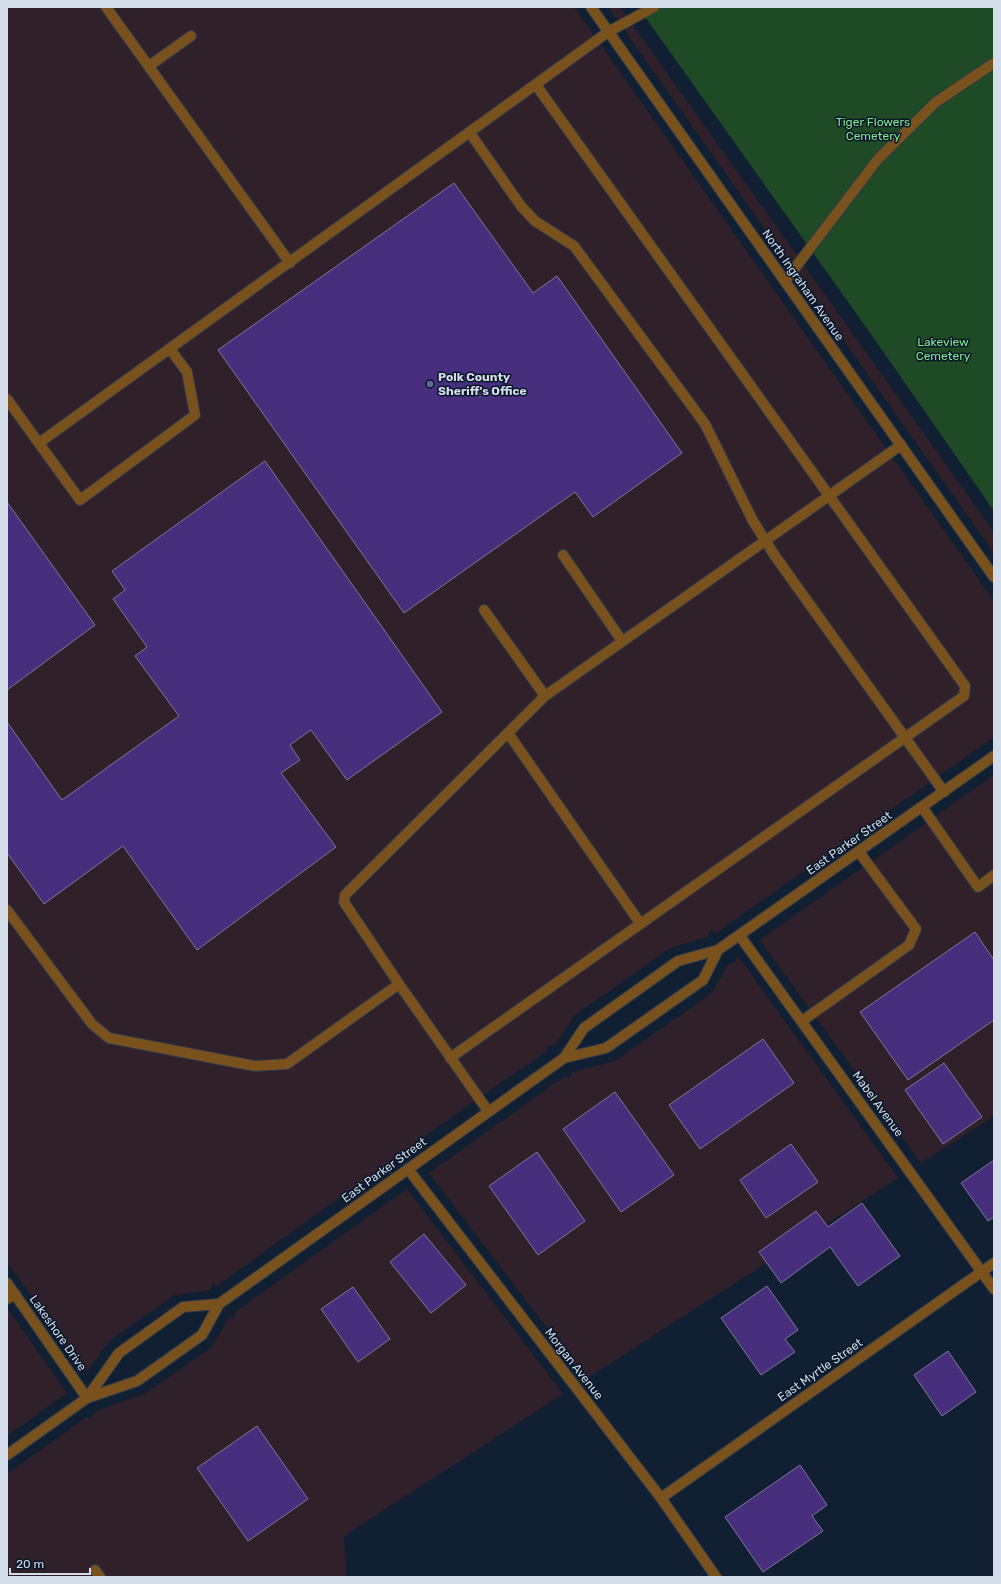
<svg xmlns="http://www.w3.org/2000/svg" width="1001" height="1584" font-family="Rubik,sans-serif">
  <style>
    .commercial { fill: #302029 }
    .green { fill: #1e4a25 }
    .building { fill: #482f7e; stroke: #7e7894 }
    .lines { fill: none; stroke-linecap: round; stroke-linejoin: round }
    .service-casing { stroke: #2b3a4c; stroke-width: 12 }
    .minor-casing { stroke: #2b3a4c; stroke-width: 12 }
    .tertiary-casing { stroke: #2b3a4c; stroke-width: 12 }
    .service { stroke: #79511d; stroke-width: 10 }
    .minor { stroke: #79511d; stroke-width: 10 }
    .tertiary { stroke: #79511d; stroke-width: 10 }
    .service-dot { fill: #5c6f8a; stroke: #071628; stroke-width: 1.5 }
    .labels { text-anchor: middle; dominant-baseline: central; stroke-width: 3; stroke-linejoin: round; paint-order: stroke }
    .park-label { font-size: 12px; fill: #82ea8f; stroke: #071628 }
    .street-label { font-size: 12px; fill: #d3ddea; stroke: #071628 }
    .poi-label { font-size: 12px; font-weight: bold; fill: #d3ddea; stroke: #071628; text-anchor: start }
  </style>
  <rect width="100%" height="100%" fill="#101f32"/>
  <!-- commercial -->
  <path class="commercial" d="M 7,7 L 574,7 L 994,601 L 994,737 L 716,933 L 711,930 L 707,937 L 670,948 L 575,1015 L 555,1045 L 546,1047 L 547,1051 L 456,1114 L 217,1286 L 213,1283 L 209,1290 L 175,1295 L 110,1340 L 86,1373 L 7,1262 Z
    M 608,7 L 620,7 L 994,532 L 994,553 Z
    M 994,775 L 994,1116 L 921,1163 L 760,940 Z
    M 738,956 L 898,1178 L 586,1379 L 429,1173 L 565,1076 L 568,1079 L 573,1072 L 615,1061 L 712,993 L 728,964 L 736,962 L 735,958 Z
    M 407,1189 L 563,1394 L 344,1536 L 346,1577 L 7,1577 L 7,1474 L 87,1417 L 90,1419 L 96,1411 L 146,1393 L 211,1348 L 229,1318 L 236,1318 L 235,1312 Z
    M 7,1308 L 67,1393 L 7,1436 Z"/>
  <!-- green -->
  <path class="green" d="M 638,7 L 994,7 L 994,511 L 873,337 Z"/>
  <!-- building -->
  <path class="building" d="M 454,183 L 533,293 L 557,276 L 682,453 L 593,517 L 575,492 L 404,613 L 218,350 Z
    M 265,461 L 442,712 L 347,780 L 311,730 L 290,745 L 300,760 L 281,773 L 336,847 L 197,950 L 123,846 L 44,904 L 7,853 L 7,722 L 62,800 L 179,716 L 135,656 L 147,647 L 113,599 L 125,590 L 112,571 Z
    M 7,502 L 95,625 L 7,690 Z
    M 975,932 L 994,960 L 994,1020 L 908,1080 L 860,1012 Z
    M 763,1039 L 794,1083 L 700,1149 L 669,1105 Z
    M 944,1063 L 982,1117 L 943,1144 L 905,1090 Z
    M 615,1092 L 674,1175 L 621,1212 L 563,1129 Z
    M 791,1144 L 818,1182 L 766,1218 L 740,1180 Z
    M 537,1152 L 585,1221 L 538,1255 L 489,1186 Z
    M 994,1160 L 994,1217 L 988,1221 L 961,1183 Z
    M 862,1203 L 900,1256 L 858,1286 L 830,1247 L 781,1283 L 759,1252 L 816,1211 L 828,1227 Z
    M 424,1234 L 466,1285 L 431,1313 L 390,1262 Z
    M 767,1286 L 798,1330 L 785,1339 L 795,1352 L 761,1375 L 721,1318 Z
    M 353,1287 L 390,1339 L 358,1362 L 321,1309 Z
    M 948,1351 L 976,1392 L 942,1416 L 914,1375 Z
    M 257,1426 L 308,1499 L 248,1541 L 197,1468 Z
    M 800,1465 L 827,1505 L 812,1516 L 823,1531 L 763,1572 L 725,1517 Z"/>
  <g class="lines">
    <defs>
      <path id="service" d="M 106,7 L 290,263
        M 149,66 L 191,36
        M 470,133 L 521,206 L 535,221 L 574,246 L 705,424 L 753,521 L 775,556 L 944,792
        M 785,281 L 878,159 L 936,102 L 994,63
        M 7,399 L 80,500 L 195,415 L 187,372 L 170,349
        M 39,443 L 608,32 L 654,7
        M 563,555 L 622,641
        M 484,610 L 545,696
        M 508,733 L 640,923
        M 922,807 L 978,887 L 994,875
        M 7,910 L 92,1024 L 109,1038 L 255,1066 L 287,1064 L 399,984
        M 802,1021 L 909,945 L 916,929 L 859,852
        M 450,1058 L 964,696 L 965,686 L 536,85
        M 488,1111 L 399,984 L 344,902 L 345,895 L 545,696 L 901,445
        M 7,1299 L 15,1294
        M 95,1570 L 100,1577"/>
      <path id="minor" d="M 740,936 L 994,1289
        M 408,1169 L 661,1498 L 716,1577
        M 661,1498 L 994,1263"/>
      <path id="tertiary" d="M 591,7 L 994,577
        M 564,1058 L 584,1028 L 678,961 L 718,950 L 994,756
        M 7,1283 L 87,1398
        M 87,1398 L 119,1353 L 183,1307 L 219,1304
        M 7,1455 L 87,1398 L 137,1381 L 202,1335 L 219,1304 L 564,1058 L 606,1048 L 703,980 L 718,950"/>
    </defs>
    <!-- service casing -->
    <use href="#service" class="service-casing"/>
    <!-- minor casing -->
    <use href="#minor" class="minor-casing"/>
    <!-- tertiary casing -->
    <use href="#tertiary" class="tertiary-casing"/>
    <!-- service -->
    <use href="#service" class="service"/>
    <!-- minor -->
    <use href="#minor" class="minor"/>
    <!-- tertiary -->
    <use href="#tertiary" class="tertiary"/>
  </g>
  <!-- markers -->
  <circle class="service-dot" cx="430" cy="384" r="4"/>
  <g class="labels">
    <!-- park labels -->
    <g class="park-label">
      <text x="873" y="122">Tiger Flowers<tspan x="873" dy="14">Cemetery</tspan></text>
      <text x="943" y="342">Lakeview<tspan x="943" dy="14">Cemetery</tspan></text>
    </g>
    <!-- street labels -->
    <g class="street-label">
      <text transform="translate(803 285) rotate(55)">North Ingraham Avenue</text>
      <text transform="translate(849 843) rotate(-35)">East Parker Street</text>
      <text transform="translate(878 1104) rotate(54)">Mabel Avenue</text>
      <text transform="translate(384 1170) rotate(-36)">East Parker Street</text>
      <text transform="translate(58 1333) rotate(55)">Lakeshore Drive</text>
      <text transform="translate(574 1364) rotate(52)">Morgan Avenue</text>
      <text transform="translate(820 1370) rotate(-35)">East Myrtle Street</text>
    </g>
    <!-- poi labels -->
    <g class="poi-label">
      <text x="438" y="377">Polk County<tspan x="438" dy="14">Sheriff's Office</tspan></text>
    </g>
  </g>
  <!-- border -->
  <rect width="1001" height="1584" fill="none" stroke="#d3ddea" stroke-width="16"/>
  <!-- scale -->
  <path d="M10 1568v6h80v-6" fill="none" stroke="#d3ddea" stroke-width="2"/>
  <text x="16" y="1568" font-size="12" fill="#d3ddea" stroke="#071628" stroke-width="3" paint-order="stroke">20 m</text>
</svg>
